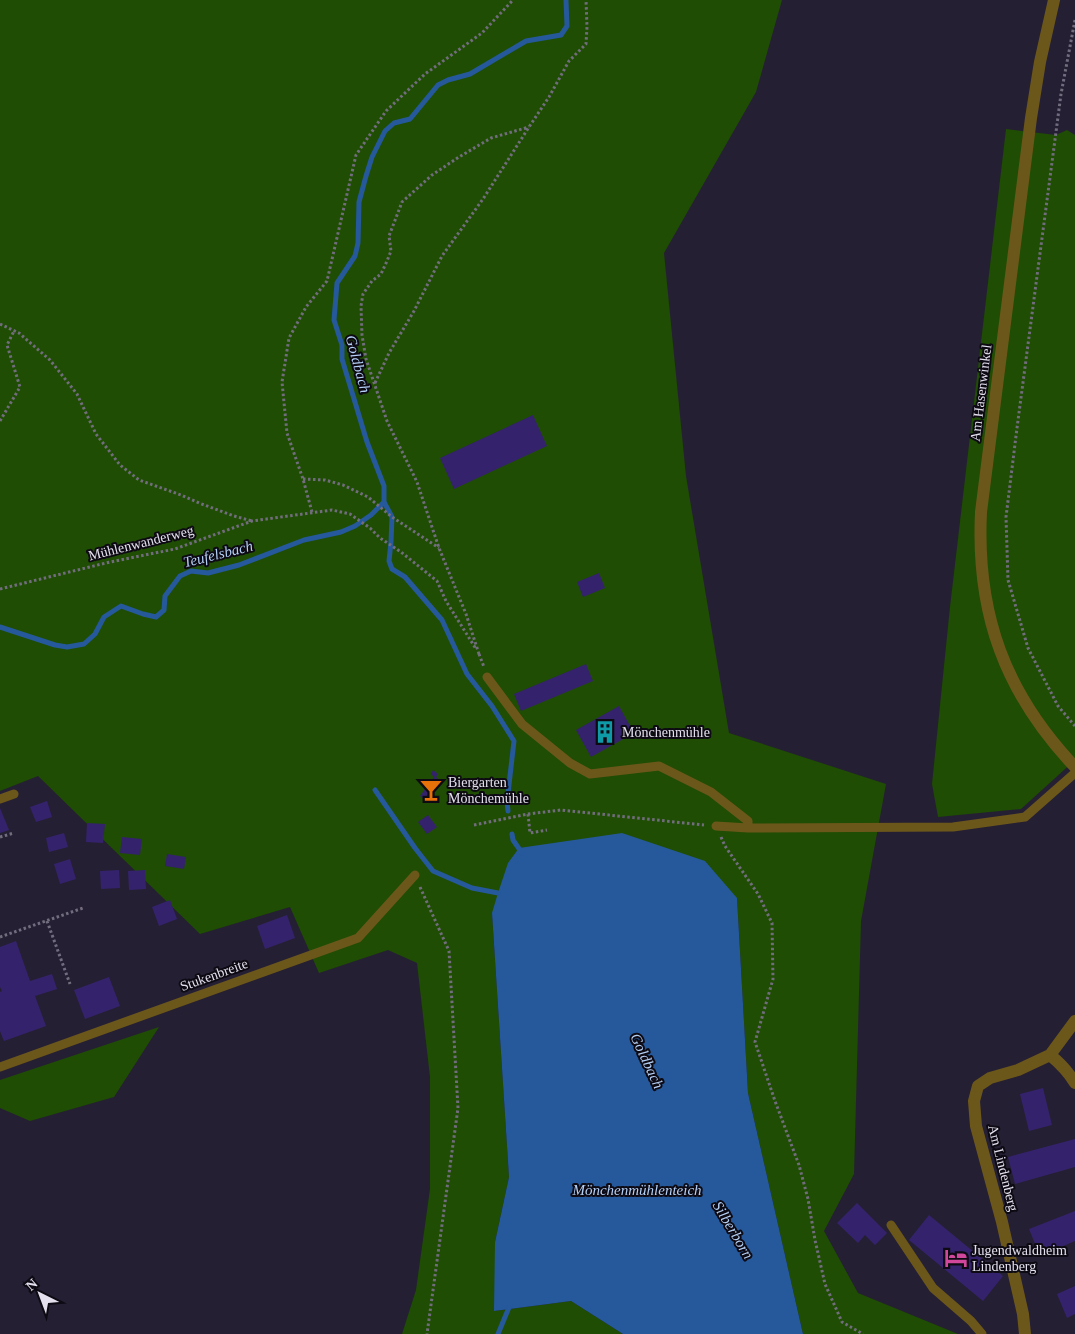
<svg xmlns="http://www.w3.org/2000/svg" width="1075" height="1334" font-family="Georgia,serif">
  <style>
    .green { fill: #1f4d03 }
    .water { fill: #25599b }
    .lines { fill: none; stroke-linecap: round; stroke-linejoin: round }
    .stream { stroke: #25599b; stroke-width: 5 }
    .building { fill: #34236c }
    .path { stroke: #726d7e; stroke-width: 3; stroke-dasharray: 2.5 2.5; stroke-linecap: butt }
    .lane { stroke: #6c571b; stroke-width: 9 }
    .street { stroke: #6c571b; stroke-width: 12 }
    .labels { text-anchor: middle; dominant-baseline: central; stroke-width: 4; stroke-linejoin: round; paint-order: stroke }
    .street-label { font-size: 14px; fill: #e4e0ee; stroke: #0d0a13 }
    .poi-label { font-size: 14px; fill: #e4e0ee; stroke: #0d0a13; text-anchor: start }
    .water-label { font-size: 15px; font-style: italic; fill: #b5d0f6; stroke: #0d0a13 }
  </style>
  <rect width="100%" height="100%" fill="#251f33"/>
  <!-- green -->
  <path class="green" d="M 0,0 L 782,0 L 756,92 L 664,253 L 686,476 L 729,733 L 886,784 L 861,921 L 854,1174 L 824,1231 L 858,1293 L 958,1334 L 803,1334 L 748,1093 L 737,898 L 492,913 L 509,1177 L 495,1242 L 495,1311 L 571,1301 L 623,1334 L 402,1334 L 416,1290 L 430,1189 L 430,1077 L 417,963 L 388,950 L 319,973 L 290,907 L 200,934 L 38,776 L 0,791 Z
    M 1006,129 L 1056,135 L 1067,130 L 1075,135 L 1075,760 L 1021,809 L 938,817 L 932,784 L 950,607 Z
    M 159,1027 L 114,1097 L 30,1121 L 0,1108 L 0,1080 Z"/>
  <!-- water -->
  <path class="water" d="M 622,833 L 705,861 L 737,898 L 748,1093 L 803,1334 L 623,1334 L 571,1301 L 494,1311 L 495,1242 L 509,1177 L 492,913 L 498,893 L 508,863 L 519,848 Z"/>
  <g class="lines">
    <!-- stream -->
    <path class="stream" d="M 0,627 L 55,645 L 67,647 L 84,644 L 95,634 L 104,617 L 121,606 L 143,614 L 156,617 L 164,610 L 165,596 L 180,576 L 191,571 L 208,573 L 239,565 L 304,540 L 341,532 L 355,526 L 371,515 L 384,502
      M 375,790 L 415,848 L 433,871 L 472,888 L 498,893
      M 508,811 L 507,802 L 514,741 L 492,706 L 467,674 L 442,620 L 405,577 L 392,569 L 389,561 L 391,542 L 392,517 L 384,502 L 384,486 L 367,442 L 342,359 L 342,345 L 334,320 L 337,283 L 355,256 L 358,243 L 359,202 L 366,176 L 372,157 L 385,131 L 394,123 L 410,119 L 438,85 L 448,80 L 470,74 L 526,41 L 561,35 L 567,26 L 566,0
      M 512,834 L 513,840 L 522,853
      M 498,1334 L 510,1305"/>
  </g>
  <!-- building -->
  <path class="building" d="M 533,415 L 547,446 L 454,489 L 440,458 Z
    M 599,573 L 605,588 L 583,597 L 577,582 Z
    M 586,664 L 593,681 L 521,711 L 514,694 Z
    M 619,706 L 634,733 L 591,757 L 576,730 Z
    M 433,770 L 438,774 L 436,777 L 442,782 L 428,802 L 420,796 L 434,777 L 431,774 Z
    M 47,801 L 52,817 L 36,822 L 30,807 Z
    M 0,808 L 9,830 L 0,833 Z
    M 428,815 L 437,827 L 427,834 L 418,822 Z
    M 87,823 L 105,824 L 103,843 L 86,842 Z
    M 64,833 L 68,847 L 49,852 L 46,838 Z
    M 122,837 L 142,839 L 140,855 L 120,853 Z
    M 167,854 L 186,857 L 184,869 L 165,866 Z
    M 70,859 L 76,879 L 60,884 L 54,864 Z
    M 119,870 L 120,888 L 101,889 L 100,871 Z
    M 145,870 L 146,889 L 129,890 L 128,871 Z
    M 170,900 L 177,919 L 159,926 L 152,907 Z
    M 287,915 L 295,938 L 265,949 L 257,926 Z
    M 16,941 L 30,981 L 52,974 L 57,989 L 35,996 L 46,1026 L 4,1041 L 0,1031 L 0,992 L 2,991 L 0,987 L 0,947 Z
    M 109,977 L 120,1006 L 85,1019 L 74,990 Z
    M 1043,1088 L 1052,1125 L 1029,1131 L 1020,1094 Z
    M 1075,1139 L 1075,1167 L 1015,1184 L 1008,1157 Z
    M 857,1203 L 887,1233 L 875,1245 L 865,1235 L 858,1243 L 837,1223 Z
    M 1075,1211 L 1075,1241 L 1040,1256 L 1029,1229 Z
    M 929,1215 L 1003,1276 L 983,1301 L 909,1240 Z
    M 1075,1286 L 1075,1314 L 1067,1318 L 1057,1294 Z"/>
  <g class="lines">
    <!-- path -->
    <path class="path" d="M 1075,20 L 1061,94 L 1017,428 L 1006,517 L 1008,580 L 1028,648 L 1058,706 L 1075,726
      M 0,324 L 19,333 L 50,360 L 77,394 L 96,434 L 120,465 L 139,480 L 181,495 L 199,503 L 234,516 L 252,521
      M 375,383 L 389,353 L 414,311 L 442,256 L 483,199 L 529,127 L 549,97 L 569,61 L 586,44 L 587,27 L 586,0
      M 0,421 L 20,387 L 7,345 L 14,331
      M 303,479 L 325,480 L 343,485 L 368,497 L 392,517 L 439,548
      M 312,512 L 303,479 L 287,433 L 282,382 L 289,338 L 306,307 L 327,281 L 356,155 L 386,111 L 425,74 L 482,33 L 513,0
      M 0,589 L 110,562 L 175,549 L 252,521 L 332,510 L 350,514 L 370,528 L 380,538 L 401,552 L 437,581 L 446,601 L 476,649
      M 479,654 L 466,614 L 439,548 L 417,482 L 387,421 L 366,359 L 362,335 L 361,306 L 363,294 L 372,281 L 381,274 L 387,261 L 391,251 L 389,236 L 402,202 L 432,175 L 459,157 L 491,138 L 529,127
      M 479,654 L 484,667
      M 528,814 L 530,833 L 547,830
      M 474,825 L 528,814 L 561,810 L 704,825
      M 0,837 L 14,833
      M 721,837 L 725,846 L 758,894 L 772,923 L 773,979 L 755,1042 L 775,1101 L 799,1165 L 808,1199 L 815,1240 L 825,1284 L 842,1322 L 863,1334
      M 420,887 L 449,951 L 458,1108 L 427,1334
      M 47,921 L 70,984
      M 0,937 L 83,908"/>
    <!-- lane -->
    <path class="lane" d="M 487,677 L 522,724 L 570,763 L 590,774 L 659,766 L 711,792 L 748,821 L 748,828
      M 0,799 L 14,794
      M 716,826 L 748,828 L 953,827 L 1025,817 L 1075,773
      M 0,1067 L 358,938 L 415,875
      M 891,1225 L 933,1288 L 971,1321 L 982,1334"/>
    <!-- street -->
    <path class="street" d="M 1054,0 L 1040,62 L 1031,118 L 981,512 C 976,614 1005,693 1075,767
      M 1050,1055 C 1061,1064 1068,1071 1075,1083
      M 1025,1334 L 1023,1314 L 1002,1222 L 976,1126 L 974,1101 L 978,1086 L 990,1078 L 1018,1070 L 1050,1055 L 1075,1021"/>
  </g>
  <!-- icons -->
  <defs>
    <symbol id="building-bare" viewBox="-9 -9 18 18"><path d="M-4-6H4V6H1V3H-1V6H-4ZM-2.5-4.3h1.7v1.8h-1.7ZM.8-4.3h1.7v1.8H.8ZM-2.5-1h1.7V.8h-1.7ZM.8-1h1.7V.8H.8Z" fill="#0f9aa8" stroke="#0d0a13" stroke-width="2.5" paint-order="stroke"/></symbol>
    <symbol id="bar-bare" viewBox="-9 -9 18 18"><path d="M-6-5H6L.8 .8V4.5H3.5V6h-7V4.5H-.8V.8Z" fill="#e8710a" stroke="#0d0a13" stroke-width="2.5" paint-order="stroke"/></symbol>
    <symbol id="hotel-bare" viewBox="-9 -9 18 18"><path d="M-6-4.5h1.5V1H6V5H4.5V3h-9V5H-6ZM-4 0a1.8 1.8 0 1 1 3.6 0ZM.5 0V-2.5h3Q6-2.5 6 0Z" fill="#d1479c" stroke="#0d0a13" stroke-width="2.5" paint-order="stroke"/></symbol>
  </defs>
  <g fill-rule="evenodd">
    <use href="#building-bare" x="589" y="716" width="32" height="32"/>
    <use href="#bar-bare" x="415" y="774" width="32" height="32"/>
    <use href="#hotel-bare" x="940" y="1242" width="32" height="32"/>
  </g>
  <g class="labels">
    <!-- street labels -->
    <g class="street-label">
      <text transform="translate(981 393) rotate(-83)">Am Hasenwinkel</text>
      <text transform="translate(141 543) rotate(-14)">Mühlenwanderweg</text>
      <text transform="translate(214 975) rotate(-20)">Stukenbreite</text>
      <text transform="translate(1003 1168) rotate(76)">Am Lindenberg</text>
    </g>
    <!-- poi labels -->
    <g class="poi-label">
      <text x="622" y="732">Mönchenmühle</text>
      <text x="448" y="782">Biergarten<tspan x="448" dy="16">Mönchemühle</tspan></text>
      <text x="972" y="1250">Jugendwaldheim<tspan x="972" dy="16">Lindenberg</tspan></text>
    </g>
    <!-- water labels -->
    <g class="water-label">
      <text transform="translate(358 364) rotate(75)">Goldbach</text>
      <text transform="translate(218 554) rotate(-14)">Teufelsbach</text>
      <text transform="translate(647 1061) rotate(65)">Goldbach</text>
      <text x="637" y="1190">Mönchenmühlenteich</text>
      <text transform="translate(733 1230) rotate(59)">Silberborn</text>
    </g>
  </g>
  <!-- north arrow -->
  <g transform="translate(40 1294) rotate(318)" stroke="#0d0a13" stroke-width="4" paint-order="stroke">
  <path d="M0-4L9 19L0 12L-9 19Z" fill="#e4e0ee"/>
  <text y="-8" font-size="14" font-weight="bold" text-anchor="middle" fill="#e4e0ee">N</text>
  </g>
</svg>
